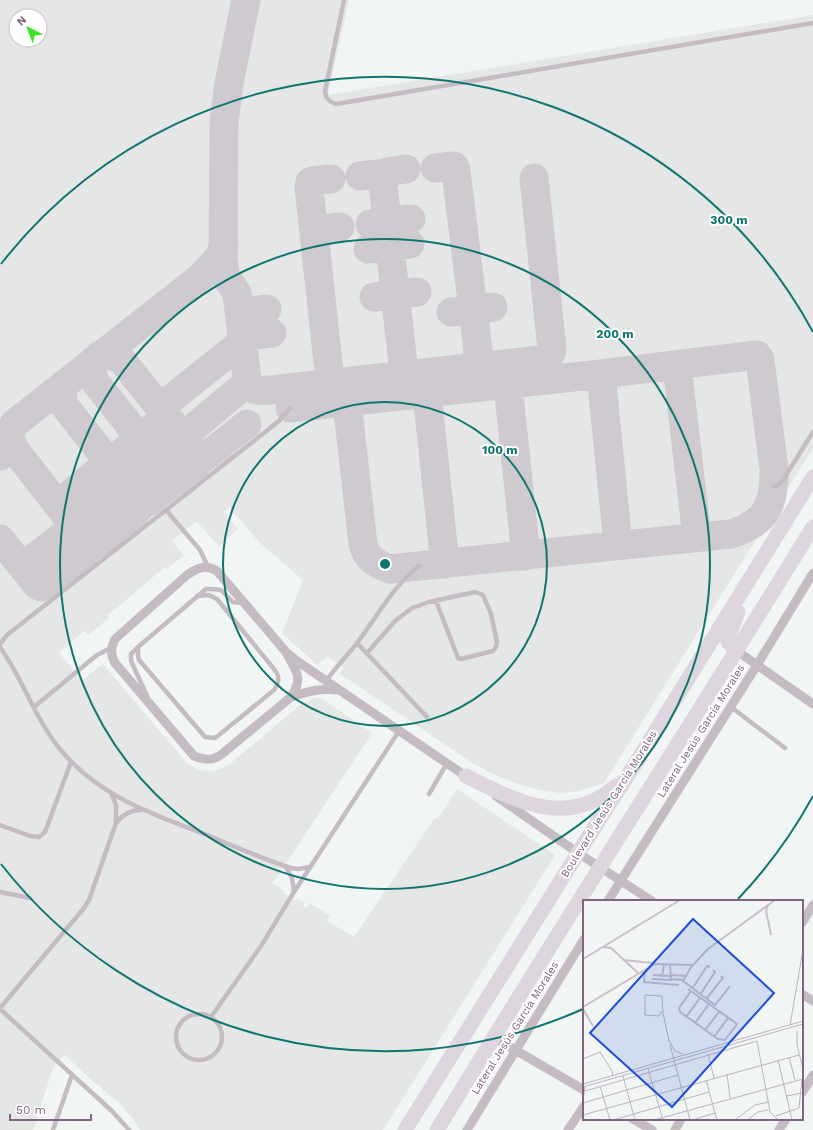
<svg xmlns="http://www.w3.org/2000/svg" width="813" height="1130" font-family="'Work Sans',sans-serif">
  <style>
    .built { fill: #e5e6e6; fill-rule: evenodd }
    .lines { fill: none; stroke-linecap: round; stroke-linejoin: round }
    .taxiway { stroke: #cecacf; stroke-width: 29 }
    .service { stroke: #c4bbc3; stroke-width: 4.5 }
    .minor { stroke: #c4bbc3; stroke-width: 9 }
    .primary { stroke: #ded6de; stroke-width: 15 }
    .ring { fill: none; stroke: #0f766e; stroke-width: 2 }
    .labels { text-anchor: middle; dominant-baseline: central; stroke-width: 4; stroke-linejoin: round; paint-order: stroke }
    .street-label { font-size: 11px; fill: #826480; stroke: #fff }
    .inset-river { fill: none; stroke: #cbbecc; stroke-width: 2 }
    .inset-road { fill: none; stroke: #beb2bf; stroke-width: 1 }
    .view { fill: #1d4ed8; fill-opacity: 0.15; stroke: #1d4ed8; stroke-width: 2 }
    .inset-edge { fill: none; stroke: #826480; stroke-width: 2 }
    .centre { fill: #0f766e; stroke: #fff; stroke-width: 2 }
    .ring-label { font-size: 12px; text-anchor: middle; font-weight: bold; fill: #0f766e; stroke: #fff; stroke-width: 4; stroke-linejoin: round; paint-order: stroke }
  </style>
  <rect width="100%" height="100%" fill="#f1f5f4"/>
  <!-- built -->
  <path class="built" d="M 0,0 L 349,0 L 328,95 L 813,15 L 813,448 L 604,783 L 580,791 L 560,793 L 539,790 L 515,783 L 497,776 L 474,764 L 340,674 L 344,668 L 333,661 L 328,656 L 317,665 L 282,633 L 303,580 L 259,542 L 229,507 L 224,512 L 238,529 L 219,546 L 196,521 L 172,541 L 184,555 L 167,569 L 165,567 L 107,616 L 109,618 L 88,635 L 84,631 L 59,653 L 82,680 L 103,664 L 187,763 L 195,768 L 204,771 L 212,771 L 222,768 L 230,764 L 300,705 L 314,698 L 321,698 L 372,733 L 289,859 L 272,883 L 284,891 L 283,893 L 295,901 L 297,898 L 305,903 L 303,906 L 306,908 L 310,903 L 330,916 L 327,921 L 354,937 L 434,819 L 439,817 L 457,789 L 555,855 L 383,1130 L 140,1130 L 134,1120 L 118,1102 L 85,1074 L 65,1055 L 55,1065 L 52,1071 L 33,1130 L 0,1130 ZM 16,16 L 40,16 L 40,40 L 16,40 Z"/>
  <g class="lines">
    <!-- taxiway -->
    <path class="taxiway" d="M 246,0 L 229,83 L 224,123 L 223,259 L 225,275 L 237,293 L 247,380 C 250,392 261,391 271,390 L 539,360 C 546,359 551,356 552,349 L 534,178
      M 435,168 L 454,166 L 456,171 L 478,350 L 477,361 L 469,368
      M 360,176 L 378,174 L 382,176 L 403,364 L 407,371 L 414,374
      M 382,176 L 387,172 L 406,169
      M 331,179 L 312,181 L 310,182 L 309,187 L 329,372 L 335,380 L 341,383
      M 370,224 L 382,222 L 388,225 L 392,221 L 411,219
      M 314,236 L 317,230 L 340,227
      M 368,249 L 386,246 L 391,251 L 394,246 L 410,244
      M 374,297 L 391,295 L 395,290 L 400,294 L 417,292
      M 451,312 L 467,311 L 473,314 L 477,310 L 493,307
      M 240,316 L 244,312 L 267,309
      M 242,333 L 246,336 L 272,333
      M 99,356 L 107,355 L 120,358 L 200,458
      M 93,361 L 90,370 L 96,383 L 131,427
      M 677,366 L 697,537
      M 601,374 L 618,545
      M 64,384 L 62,390 L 63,404 L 142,504
      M 508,385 L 526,556
      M 427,393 L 445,564
      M 158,406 L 162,406 L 236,347 L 246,336
      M 290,408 L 601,374 L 757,355 L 760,360 L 774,469 C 775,505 766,523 731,534 L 390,569 C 376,564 366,558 363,544 L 347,402
      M 10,430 L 10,440 L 15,450 L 89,545
      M 179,432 L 183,434 L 187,433 L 248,382
      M 0,456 L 14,424 L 201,277 L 219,257 L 224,245
      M 54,500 L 58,502 L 62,501 L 103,467 L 106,464 L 106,459 L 110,460 L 115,458 L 162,420 L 164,414
      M 142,504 L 144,504 L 148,502 L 197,464 L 200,458 L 204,458 L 247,424
      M 72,522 L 79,523 L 120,490 L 123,486 L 123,480 L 126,482 L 130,482 L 180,442 L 181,435
      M 0,539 L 37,585 L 41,587 L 88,550 L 89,545
      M 89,545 L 94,545 L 98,543 L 136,512 L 142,504
      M 19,562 L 24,565 L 29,562 L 72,528 L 72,523"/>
    <!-- service -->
    <path class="service" d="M 344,0 L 325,91 C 326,99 328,101 336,104 L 813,23
      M 774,486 L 778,485 L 783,480 L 813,432
      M 166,510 L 200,550 L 208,567
      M 357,643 L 427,717
      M 0,644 L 7,635 L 279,421 L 290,408
      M 0,647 C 23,679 35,719 60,749 C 98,796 152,814 207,835 C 235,847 263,859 291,868 L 298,869 L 310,867
      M 138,647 L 138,656 L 139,660 L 205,737 L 215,738 L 219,735 L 274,690 C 280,682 280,676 274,669 L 217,599 L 209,595 L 197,596
      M 367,653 L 395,621 L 412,608 L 429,602 L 475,592 L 483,595 L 491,614 L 497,642 L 496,647 L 493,651 L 461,659 L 458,658 L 436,601
      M 326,681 C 335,668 347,656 357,643 C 377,617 393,586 419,566
      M 147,696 L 131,661 L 131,654 L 138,647 L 206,589 L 212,589 L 221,590 L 233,602 L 243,603
      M 34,707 L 97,655 L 111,648
      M 731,707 L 785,748
      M 429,794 L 447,763
      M 116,823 C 123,814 131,810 141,810
      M 0,825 L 30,836 L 39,837 L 45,832 L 71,762
      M 286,867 L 292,878 L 294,892
      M 0,892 L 30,898
      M 0,1008 L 84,908 L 89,900 L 116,823 L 116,805 L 111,793
      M 0,1009 L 112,1111 L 129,1130
      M176 1037a23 23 0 1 1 46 0a23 23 0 1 1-46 0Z
      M 211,1017 L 261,946 L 294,892 L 399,731
      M 53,1130 L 72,1075"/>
    <!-- minor -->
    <path class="minor" d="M 737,651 L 813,704
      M 286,652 C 296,672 304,677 291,697 L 222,754 C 213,761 205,760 194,756 L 115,663 C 110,654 111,648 115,639 L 187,575 C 197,568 206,564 217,571 L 286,652 L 297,661 L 470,779
      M 291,697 C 309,691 320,688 339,690
      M 496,796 L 578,853 L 652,901
      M 608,901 L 757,665 L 813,573
      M 802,923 L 813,905
      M 802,994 L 813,1001
      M 493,1037 L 584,1090
      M 802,1093 L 813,1075
      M 633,1119 L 652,1130
      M 467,1130 L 584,939
      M 568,1130 L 584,1106
      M 675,1130 L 681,1119
      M 779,1130 L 786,1119"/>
    <!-- primary -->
    <path class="primary" d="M 737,651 L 728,642 L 728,637 L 738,612
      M 466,776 C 516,801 567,829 616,786
      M 405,1130 L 578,853 L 632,769 L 813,477
      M 437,1130 C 560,927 689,729 813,527"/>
  </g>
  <!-- distance rings -->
  <g class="ring">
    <circle cx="385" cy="564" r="162"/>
    <circle cx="385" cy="564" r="325"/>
    <path d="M813 796A487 487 0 0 1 738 899M583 1009A487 487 0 0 1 1 864M1 264A487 487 0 0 1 813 332"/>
  </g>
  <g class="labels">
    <!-- street labels -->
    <g class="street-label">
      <text transform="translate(701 731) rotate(-58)">Lateral Jesús García Morales</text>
      <text transform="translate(609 804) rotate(-58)">Boulevard Jesús García Morales</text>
      <text transform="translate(515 1028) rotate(-58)">Lateral Jesús García Morales</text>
    </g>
  </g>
  <!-- overview -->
  <g transform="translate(583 900)">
    <rect width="220" height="220" fill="#f1f5f4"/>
    <path class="inset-river" d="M 185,5 L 183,11 L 188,35M 20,47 L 28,48 L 55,73M 0,59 L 97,0M 40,60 L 70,63M 87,64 L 88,81M 62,69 L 61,82 L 96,85M 70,75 L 89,76M 89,75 L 104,76M 79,77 L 81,64M 69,79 L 88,80M 88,79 L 100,80M 147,86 L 132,105 L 100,81 L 108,67 L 125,49 L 192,0M 105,89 L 154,124 L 142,140 L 135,139 L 97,112 L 96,108 L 108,91M 109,89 L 124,66 L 127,67M 117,95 L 132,72 L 130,70M 123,99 L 140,78 L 138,76M 0,107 L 72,64 L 109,65M 0,109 L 10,126M 103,117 L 117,98M 112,123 L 126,104M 122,130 L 136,112M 131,137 L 145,118"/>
    <path class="inset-road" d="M 79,111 L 76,116 L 62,115 L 62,95 L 79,96 L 80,113 L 86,141M 207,125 L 220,50M 214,131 L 214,145 L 220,169M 86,140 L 92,151 L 100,154M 174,141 L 187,212 L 195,220M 87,145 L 107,220M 125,154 L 131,178M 206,157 L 212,180M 0,159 L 17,152 L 29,171 L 30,176M 195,160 L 209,220M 65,169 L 80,220M 144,174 L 147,198M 40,176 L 52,220M 123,180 L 134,220M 0,184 L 220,121M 17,186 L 27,220M 0,187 L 220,124M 2,191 L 174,141M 204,196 L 219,193M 0,200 L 2,186M 0,203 L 95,175M 0,215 L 216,155M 193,216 L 216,208 L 219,179M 30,220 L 126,192M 71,220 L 220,179M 109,220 L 132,213M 152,220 L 172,205 L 186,202M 164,220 L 175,212 L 185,210"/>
    <path class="view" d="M 110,19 L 191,93 L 89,207 L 7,133 Z"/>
    <rect width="220" height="220" class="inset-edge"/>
  </g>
  <circle cx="385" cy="564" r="6" class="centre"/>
  <g class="ring-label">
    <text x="729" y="224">300 m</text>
    <text x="615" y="338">200 m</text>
    <text x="500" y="454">100 m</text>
  </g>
  <!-- north arrow -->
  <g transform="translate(28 28) rotate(318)"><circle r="19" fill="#ffffff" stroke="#cdc1cc"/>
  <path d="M0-3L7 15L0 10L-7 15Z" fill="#3de125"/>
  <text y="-6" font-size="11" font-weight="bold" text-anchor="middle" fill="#826480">N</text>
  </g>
  <!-- scale -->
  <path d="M10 1114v6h81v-6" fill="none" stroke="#826480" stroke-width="2"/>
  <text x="16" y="1114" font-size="12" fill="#826480" stroke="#ffffff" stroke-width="3" paint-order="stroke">50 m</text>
</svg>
